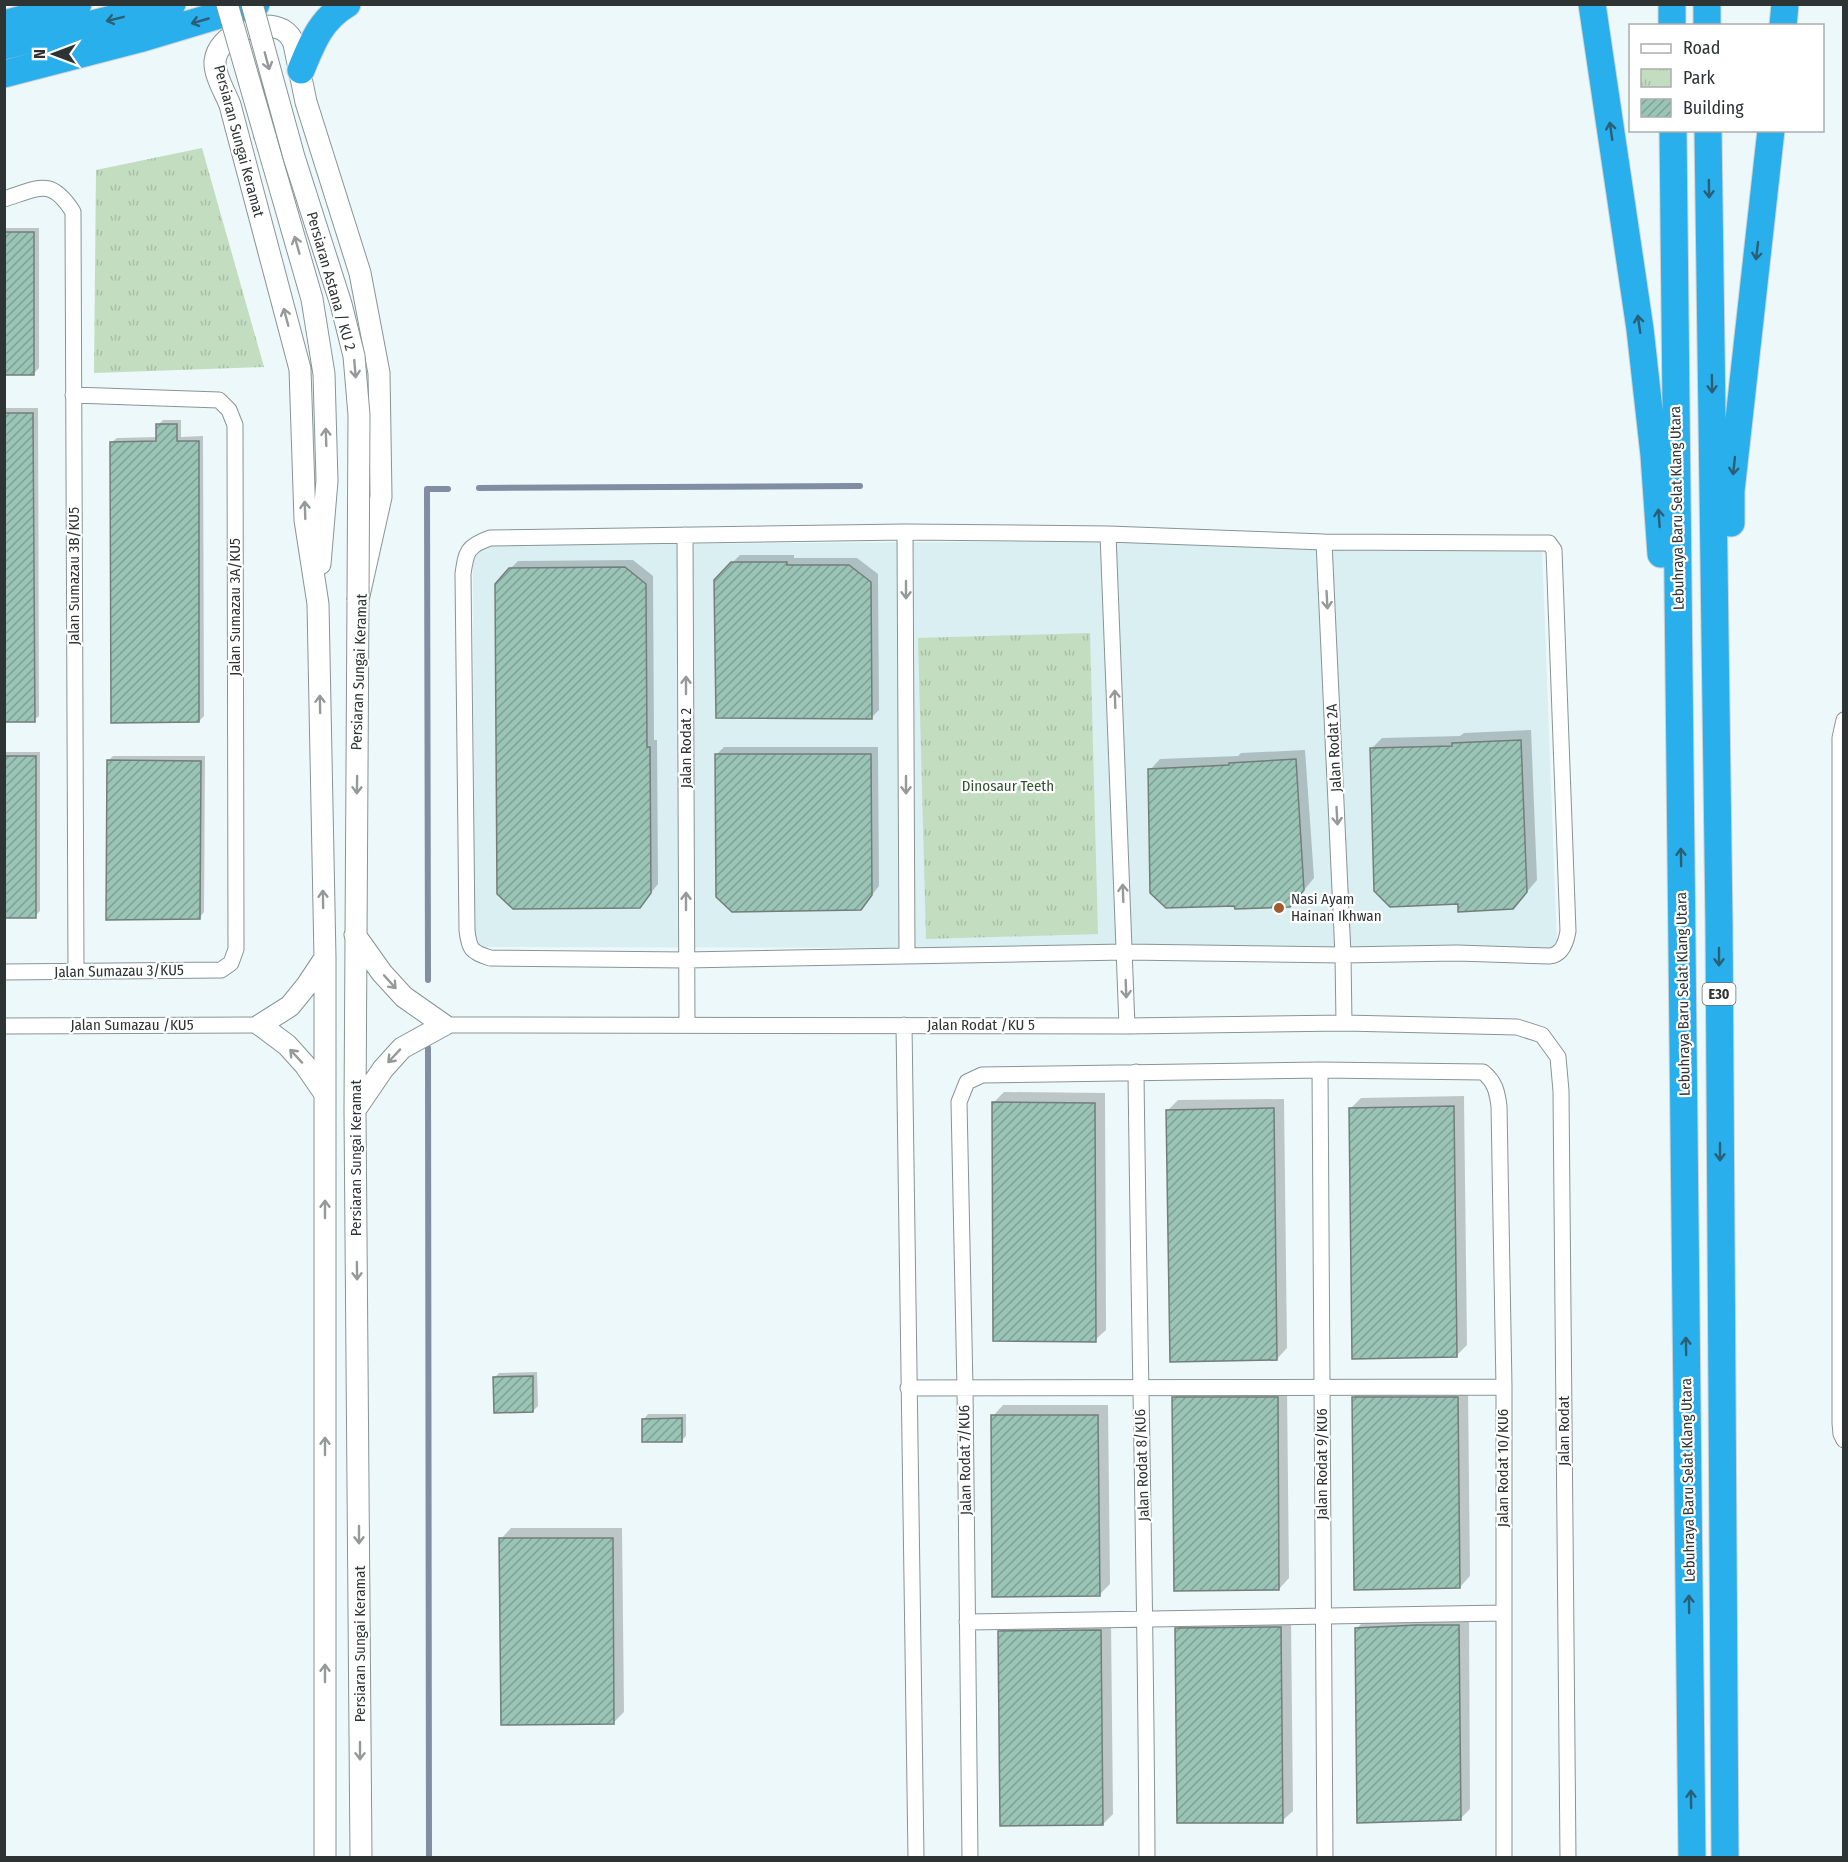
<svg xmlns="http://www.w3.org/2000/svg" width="1848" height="1862" font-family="'Fira Sans Condensed',sans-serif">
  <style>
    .built { fill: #d9eff1 }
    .park { fill: url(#park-tufts) }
    .shadow { fill: #0003 }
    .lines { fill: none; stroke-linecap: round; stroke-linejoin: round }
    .stream { stroke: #808da2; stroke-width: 6 }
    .building { fill: url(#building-hatch); stroke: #737e7a; stroke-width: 1.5 }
    .street-casing { stroke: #899495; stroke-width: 17 }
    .secondary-casing { stroke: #899495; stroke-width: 23 }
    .highway-casing { stroke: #d1d2d2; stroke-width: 29 }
    .street { stroke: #fff; stroke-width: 15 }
    .secondary { stroke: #fff; stroke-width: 21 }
    .highway { stroke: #28afec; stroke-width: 27 }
    .secondary-bridge-casing { stroke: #899495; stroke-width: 23; stroke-linecap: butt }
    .secondary-bridge { stroke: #fff; stroke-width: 21 }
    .oneway { stroke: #2c5e74 }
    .oneway2 { stroke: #969999 }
    .poi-dot { fill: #a05b2e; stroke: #fff; stroke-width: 2 }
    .labels { text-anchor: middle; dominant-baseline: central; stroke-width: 4.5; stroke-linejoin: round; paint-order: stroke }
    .shield { fill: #fff; stroke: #6d7070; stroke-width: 1.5 }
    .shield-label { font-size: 14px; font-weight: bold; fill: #2e3333 }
    .street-label { font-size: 15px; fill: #2e3333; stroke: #fff }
    .park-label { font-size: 15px; fill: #2e542c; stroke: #fff }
    .poi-label { font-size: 15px; fill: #2e3333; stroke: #fff; text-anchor: start }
  </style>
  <defs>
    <pattern id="park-tufts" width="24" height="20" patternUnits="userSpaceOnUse" patternTransform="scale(1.5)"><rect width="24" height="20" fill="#c3ddc0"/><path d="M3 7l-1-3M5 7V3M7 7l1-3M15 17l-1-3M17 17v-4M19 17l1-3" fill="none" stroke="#a8bea5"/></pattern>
    <pattern id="building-hatch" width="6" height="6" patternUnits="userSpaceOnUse" patternTransform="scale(1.5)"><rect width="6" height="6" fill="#9ac4b6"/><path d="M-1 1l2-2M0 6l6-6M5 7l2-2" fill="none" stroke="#7ea095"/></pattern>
  </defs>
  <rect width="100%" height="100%" fill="#ecf8f9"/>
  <!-- built -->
  <path class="built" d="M 1126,541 L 1542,549 L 1557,945 L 1550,949 L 480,947 L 475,939 L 474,926 L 473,558 L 480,549 L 493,545 Z"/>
  <!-- park -->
  <path class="park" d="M 202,148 L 264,367 L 94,373 L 96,170 Z
    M 1090,633 L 1098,934 L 926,939 L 918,638 Z"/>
  <!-- shadow -->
  <path class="shadow" d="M 4,228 L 39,228 L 39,368 L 34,373 L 4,373 Z
    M 4,408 L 38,408 L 39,716 L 34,720 L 4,720 Z
    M 163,420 L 181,420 L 181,437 L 203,436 L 204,716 L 199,721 L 112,442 L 117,438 L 158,437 L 158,425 Z
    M 740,555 L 794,555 L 794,558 L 857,558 L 878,574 L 879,710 L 871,718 L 732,563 Z
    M 633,560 L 653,576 L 654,740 L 657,740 L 658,884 L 647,898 L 510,569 L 518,561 Z
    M 1531,730 L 1537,880 L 1513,908 L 1459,903 L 1371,749 L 1382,738 L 1460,736 L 1464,733 Z
    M 724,747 L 878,747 L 879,886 L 868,900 L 717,754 Z
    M 1305,750 L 1314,878 L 1300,895 L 1150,770 L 1160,759 L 1238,756 L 1241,753 Z
    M 4,752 L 40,752 L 40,911 L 35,916 L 4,917 Z
    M 113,756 L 205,756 L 204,912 L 200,917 L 108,761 Z
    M 1004,1092 L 1105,1093 L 1106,1330 L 1095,1340 L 993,1103 Z
    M 1464,1096 L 1467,1345 L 1456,1356 L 1351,1108 L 1361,1098 Z
    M 1284,1099 L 1287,1348 L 1277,1359 L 1168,1110 L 1178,1100 Z
    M 537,1372 L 538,1406 L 533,1411 L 494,1378 L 499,1373 Z
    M 1287,1387 L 1289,1578 L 1279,1589 L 1174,1398 L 1184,1388 Z
    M 1364,1387 L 1468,1387 L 1470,1576 L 1460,1587 L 1353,1398 Z
    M 1003,1405 L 1108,1405 L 1110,1584 L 1099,1595 L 993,1416 Z
    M 648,1414 L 686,1414 L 686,1436 L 681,1441 L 644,1419 Z
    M 511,1528 L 622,1528 L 624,1712 L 613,1723 L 501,1539 Z
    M 1469,1615 L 1470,1809 L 1460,1819 L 1357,1628 L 1367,1618 Z
    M 1291,1617 L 1293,1811 L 1282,1821 L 1177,1629 L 1187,1618 Z
    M 1111,1620 L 1113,1814 L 1103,1824 L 999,1632 L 1010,1621 Z"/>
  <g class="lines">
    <!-- stream -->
    <path class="stream" d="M 479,488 L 860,486
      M 428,980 L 427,489 L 448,489
      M 428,1048 L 429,1858"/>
  </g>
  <!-- building -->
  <path class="building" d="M 4,232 L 34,232 L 34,375 L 4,375 Z
    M 4,413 L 33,413 L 35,722 L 4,722 Z
    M 156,424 L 177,424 L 177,441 L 199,441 L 199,722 L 111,723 L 110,442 L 156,441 Z
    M 731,562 L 787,562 L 787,565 L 849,565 L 871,582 L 872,719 L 716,718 L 714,580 Z
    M 625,567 L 646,584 L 647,747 L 650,747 L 651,893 L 640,908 L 513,909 L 497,894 L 495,584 L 509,568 Z
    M 1521,740 L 1527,892 L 1513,909 L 1458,912 L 1458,904 L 1390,907 L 1374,891 L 1370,748 L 1452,746 L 1452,743 Z
    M 715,754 L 871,754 L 872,895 L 861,910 L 732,912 L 716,897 Z
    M 4,756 L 36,756 L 36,918 L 4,918 Z
    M 1296,759 L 1304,890 L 1290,907 L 1235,909 L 1234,906 L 1166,908 L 1150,893 L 1148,769 L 1229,765 L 1229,763 Z
    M 107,760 L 201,761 L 200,919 L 106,920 Z
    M 992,1102 L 1095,1103 L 1096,1342 L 993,1341 Z
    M 1454,1106 L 1457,1357 L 1352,1359 L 1349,1108 Z
    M 1274,1108 L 1277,1360 L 1170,1362 L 1166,1110 Z
    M 533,1376 L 533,1412 L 494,1413 L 493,1377 Z
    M 1172,1397 L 1278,1397 L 1279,1590 L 1174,1591 Z
    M 1352,1397 L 1458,1397 L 1460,1588 L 1354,1590 Z
    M 991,1415 L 1098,1415 L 1100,1596 L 992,1597 Z
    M 682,1418 L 682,1442 L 642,1442 L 642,1419 Z
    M 499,1538 L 613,1538 L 614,1724 L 501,1725 Z
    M 1417,1625 L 1459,1625 L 1461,1820 L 1357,1823 L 1355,1628 Z
    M 1281,1627 L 1283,1823 L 1177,1823 L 1175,1628 Z
    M 1101,1630 L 1103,1825 L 1000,1826 L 998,1631 Z"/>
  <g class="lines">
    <defs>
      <path id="street" d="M 4,199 C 39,188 51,177 73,212 L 76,971
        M 905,532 L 1108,534 L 1324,542 L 1549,543 L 1554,550 L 1568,931 C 1566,943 1562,955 1549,956 L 1457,953 L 1343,955 L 1125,952 L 686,960 L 490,958 C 471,952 469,949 467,930 L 463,574 C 466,552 467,546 490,538 Z
        M 905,532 L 907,954
        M 1108,534 L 1127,1026
        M 685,535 L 687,1025
        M 1324,542 L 1343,955 L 1344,1023
        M 1844,720 L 1840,738 L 1840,1423 L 1841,1434 L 1844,1440
        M 4,972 L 221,970 L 231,963 L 236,949 L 235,425 L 229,410 L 219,400 L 73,395
        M 444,1025 L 1127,1026 L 1344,1023 L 1517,1027 L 1542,1035 L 1558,1057 L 1561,1091 L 1568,1858
        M 904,1025 L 916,1858
        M 4,1026 L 260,1025
        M 1320,1070 L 1325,1858
        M 1136,1072 C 1139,1334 1146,1596 1147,1858
        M 908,1388 L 1504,1387
        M 967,1622 L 1503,1613
        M 970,1858 L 965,1388 L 959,1102 L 967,1082 L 982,1075 L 1320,1070 L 1483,1072 C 1495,1082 1497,1091 1499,1106 L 1504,1387 L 1504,1858"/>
      <path id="secondary" d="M 265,136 L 312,299 L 324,374 L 327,481 L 320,564
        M 355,935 L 382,973 L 404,997 L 444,1025 L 402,1048 L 383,1069 L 355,1110
        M 325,958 L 307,985 L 290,1006 L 260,1025 L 287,1045 L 305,1065 L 325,1094
        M 325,1858 L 325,958 L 318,604 L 305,520 L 300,369 L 230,105 C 225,92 214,75 215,61 C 218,34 260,18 283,30 C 288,33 292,38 294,44 L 306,102 L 360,273 L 379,373 L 381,497 L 358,600 L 355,1111 L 361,1858"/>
      <path id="highway" d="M 1592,4 L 1640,329 L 1654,455 L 1661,554
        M 1672,4 L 1672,26
        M 1707,4 L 1707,26
        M 4,24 L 78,4
        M 1783,26 L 1785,4
        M 4,46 L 172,4
        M 301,70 C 312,43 321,19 347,4
        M 4,74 L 139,39 L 256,4
        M 1673,130 L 1692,1858
        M 1708,130 L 1719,923 L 1725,1858
        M 1731,523 L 1731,491 L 1771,130"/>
    </defs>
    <!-- street casing -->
    <use href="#street" class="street-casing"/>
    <!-- secondary casing -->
    <use href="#secondary" class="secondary-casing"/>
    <!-- highway casing -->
    <use href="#highway" class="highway-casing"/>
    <!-- street -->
    <use href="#street" class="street"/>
    <!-- secondary -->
    <use href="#secondary" class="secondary"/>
    <!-- highway -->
    <use href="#highway" class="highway"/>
    <defs>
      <path id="secondary-bridge" d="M 227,4 L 265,136
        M 252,4 L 294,157 L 341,304 L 354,356 L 359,415 L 358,600"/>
    </defs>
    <!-- secondary-bridge casing -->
    <use href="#secondary-bridge" class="secondary-bridge-casing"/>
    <!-- secondary-bridge -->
    <use href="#secondary-bridge" class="secondary-bridge"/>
  </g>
  <!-- one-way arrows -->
  <defs><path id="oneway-shaft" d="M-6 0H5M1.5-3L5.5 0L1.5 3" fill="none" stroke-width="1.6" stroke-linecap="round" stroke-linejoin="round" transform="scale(1.5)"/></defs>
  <g class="oneway">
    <use href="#oneway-shaft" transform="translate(115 19) rotate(166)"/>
    <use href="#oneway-shaft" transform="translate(200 21) rotate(164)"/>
    <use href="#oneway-shaft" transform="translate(1611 131) rotate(-98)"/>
    <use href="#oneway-shaft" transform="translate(1709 189) rotate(89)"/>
    <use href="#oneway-shaft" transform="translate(1757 251) rotate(97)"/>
    <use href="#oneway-shaft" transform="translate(1639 324) rotate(-98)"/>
    <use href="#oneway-shaft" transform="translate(1712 384) rotate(89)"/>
    <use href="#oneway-shaft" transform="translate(1734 466) rotate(96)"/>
    <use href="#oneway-shaft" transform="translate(1659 518) rotate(-94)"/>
    <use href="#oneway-shaft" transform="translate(1681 857) rotate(-91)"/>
    <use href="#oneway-shaft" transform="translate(1719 957) rotate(90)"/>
    <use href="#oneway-shaft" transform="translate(1720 1152) rotate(90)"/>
    <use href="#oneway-shaft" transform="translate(1686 1346) rotate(-91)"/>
    <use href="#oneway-shaft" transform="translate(1689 1604) rotate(-91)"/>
    <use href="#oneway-shaft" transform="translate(1691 1799) rotate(-91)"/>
  </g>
  <g class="oneway2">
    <use href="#oneway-shaft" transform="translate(267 61) rotate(75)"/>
    <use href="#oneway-shaft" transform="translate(297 245) rotate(-106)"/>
    <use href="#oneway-shaft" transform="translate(286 317) rotate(-105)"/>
    <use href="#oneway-shaft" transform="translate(355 369) rotate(85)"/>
    <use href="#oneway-shaft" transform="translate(326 437) rotate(-92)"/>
    <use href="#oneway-shaft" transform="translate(305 510) rotate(-92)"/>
    <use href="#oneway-shaft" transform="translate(906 590) rotate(90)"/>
    <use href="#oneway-shaft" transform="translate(1327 600) rotate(87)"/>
    <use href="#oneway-shaft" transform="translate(686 685) rotate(-90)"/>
    <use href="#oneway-shaft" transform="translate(1115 699) rotate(-92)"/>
    <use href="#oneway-shaft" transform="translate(320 704) rotate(-91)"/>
    <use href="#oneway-shaft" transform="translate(357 785) rotate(91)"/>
    <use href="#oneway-shaft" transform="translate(906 785) rotate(90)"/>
    <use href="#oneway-shaft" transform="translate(1337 816) rotate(87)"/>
    <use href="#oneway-shaft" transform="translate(1123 893) rotate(-92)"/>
    <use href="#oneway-shaft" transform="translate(323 899) rotate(-91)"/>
    <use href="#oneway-shaft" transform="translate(686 901) rotate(-90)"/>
    <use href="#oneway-shaft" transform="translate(390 982) rotate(48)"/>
    <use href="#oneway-shaft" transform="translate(1126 989) rotate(88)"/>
    <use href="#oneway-shaft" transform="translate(296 1056) rotate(-133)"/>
    <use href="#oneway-shaft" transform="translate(394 1056) rotate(133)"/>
    <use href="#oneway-shaft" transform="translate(325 1209) rotate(-90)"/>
    <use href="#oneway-shaft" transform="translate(357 1271) rotate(89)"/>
    <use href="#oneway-shaft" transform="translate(325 1446) rotate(-90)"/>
    <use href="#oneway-shaft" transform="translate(359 1535) rotate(90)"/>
    <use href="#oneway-shaft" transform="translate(325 1673) rotate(-90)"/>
    <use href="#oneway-shaft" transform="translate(360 1751) rotate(90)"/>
  </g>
  <!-- markers -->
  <circle class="poi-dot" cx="1279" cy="908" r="6"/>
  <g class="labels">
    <!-- shield labels -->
    <rect class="shield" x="1702.5" y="983" width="33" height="22" rx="4.5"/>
    <g class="shield-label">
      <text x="1719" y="994">E30</text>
    </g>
    <!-- street labels -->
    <g class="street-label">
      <text transform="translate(239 141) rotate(75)">Persiaran Sungai Keramat</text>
      <text transform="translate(331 281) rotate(74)">Persiaran Astana / KU 2</text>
      <text transform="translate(1677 508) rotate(-91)">Lebuhraya Baru Selat Klang Utara</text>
      <text transform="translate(74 576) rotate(-90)">Jalan Sumazau 3B/KU5</text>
      <text transform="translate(235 607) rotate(-90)">Jalan Sumazau 3A/KU5</text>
      <text transform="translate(359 672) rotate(-88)">Persiaran Sungai Keramat</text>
      <text transform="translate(686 748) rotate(-90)">Jalan Rodat 2</text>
      <text transform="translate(1334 748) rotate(-93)">Jalan Rodat 2A</text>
      <text transform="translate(119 971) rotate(-1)">Jalan Sumazau 3/KU5</text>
      <text transform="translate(1683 994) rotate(-91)">Lebuhraya Baru Selat Klang Utara</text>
      <text x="132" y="1025">Jalan Sumazau /KU5</text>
      <text x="981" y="1025">Jalan Rodat /KU 5</text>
      <text transform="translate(356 1158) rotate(-90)">Persiaran Sungai Keramat</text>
      <text transform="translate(1564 1431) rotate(-90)">Jalan Rodat</text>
      <text transform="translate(965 1460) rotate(-91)">Jalan Rodat 7/KU6</text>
      <text transform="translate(1322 1464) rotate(-90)">Jalan Rodat 9/KU6</text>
      <text transform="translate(1142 1465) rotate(-92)">Jalan Rodat 8/KU6</text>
      <text transform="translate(1503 1468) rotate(-90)">Jalan Rodat 10/KU6</text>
      <text transform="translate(1688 1480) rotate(-91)">Lebuhraya Baru Selat Klang Utara</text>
      <text transform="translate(360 1644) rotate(-90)">Persiaran Sungai Keramat</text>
    </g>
    <!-- park labels -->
    <g class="park-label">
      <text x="1008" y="786">Dinosaur Teeth</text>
    </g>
    <!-- poi labels -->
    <g class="poi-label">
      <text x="1291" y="899">Nasi Ayam<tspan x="1291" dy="17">Hainan Ikhwan</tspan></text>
    </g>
  </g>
  <!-- border -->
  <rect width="1848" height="1862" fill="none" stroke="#2e3333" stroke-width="12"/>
  <!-- legend -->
  <rect x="1629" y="24" width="195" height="108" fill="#ffffff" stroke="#abadad" stroke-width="1.5"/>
  <rect x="1641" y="44" width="30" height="9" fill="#ffffff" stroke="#abadad" stroke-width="1.5"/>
  <text x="1683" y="54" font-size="18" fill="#2e3333">Road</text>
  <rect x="1641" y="69" width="30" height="18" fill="url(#park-tufts)" stroke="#abadad" stroke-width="1.5"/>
  <text x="1683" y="84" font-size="18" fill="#2e3333">Park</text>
  <rect x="1641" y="99" width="30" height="18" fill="url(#building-hatch)" stroke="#abadad" stroke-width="1.5"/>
  <text x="1683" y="114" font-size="18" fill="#2e3333">Building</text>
  <!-- north arrow -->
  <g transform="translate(54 54) rotate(270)" stroke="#ffffff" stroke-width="4.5" paint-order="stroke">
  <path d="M0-4.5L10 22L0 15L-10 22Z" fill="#2e3333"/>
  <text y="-9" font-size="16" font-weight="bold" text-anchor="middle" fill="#2e3333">N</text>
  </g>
</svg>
